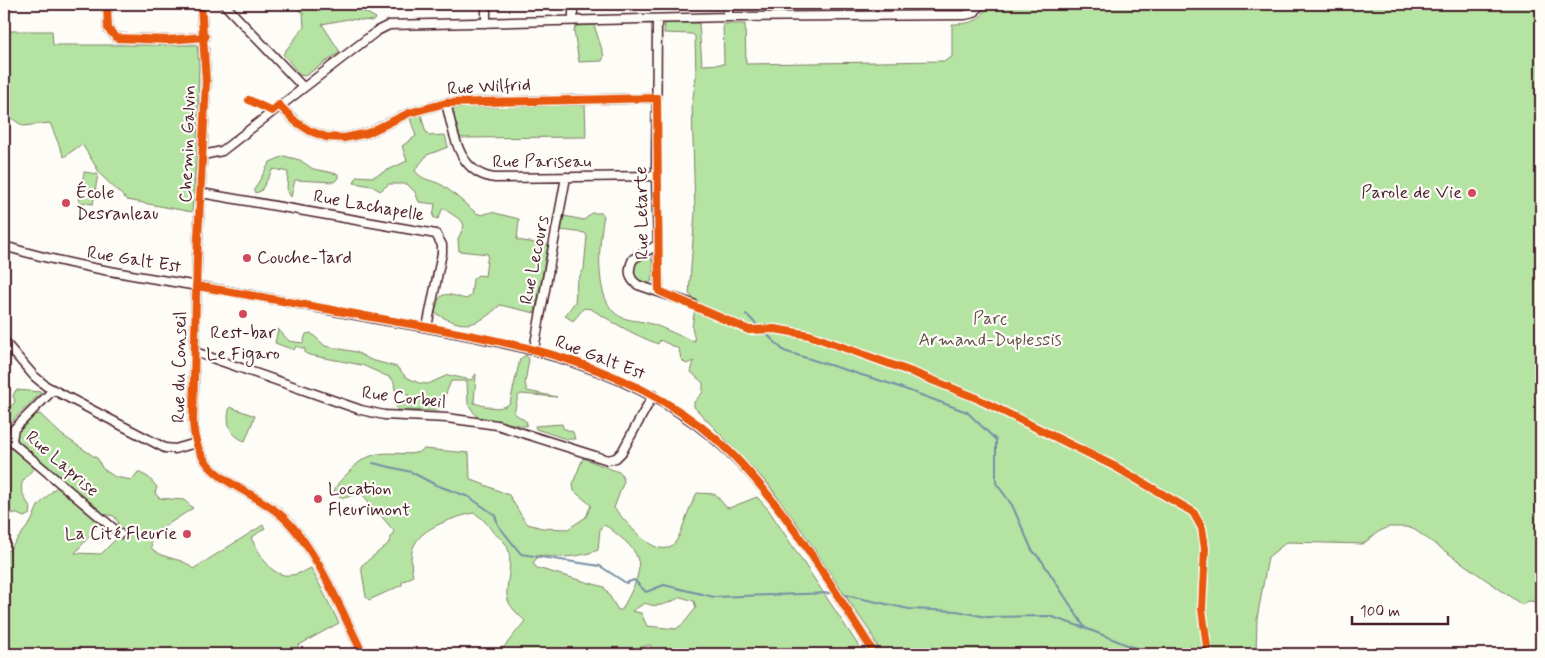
<svg xmlns="http://www.w3.org/2000/svg" width="1545" height="658" font-family="Mynerve,sans-serif">
  <style>
    .green { fill: #b5e3a2; stroke: #808166; fill-rule: evenodd }
    .lines { fill: none; stroke-linecap: round; stroke-linejoin: round }
    .stream { stroke: #7690a5; stroke-width: 2 }
    .minor-casing { stroke: #4a1f2b; stroke-width: 11 }
    .minor { stroke: #fdfcf7; stroke-width: 8 }
    .cycleway-casing { stroke: #fdfcf7; stroke-width: 11 }
    .cycleway { stroke: #e8590c; stroke-width: 8 }
    .poi-dot { fill: #d1495b; stroke: #fdfcf7; stroke-width: 2 }
    .labels { text-anchor: middle; dominant-baseline: central; stroke-width: 4.5; stroke-linejoin: round; paint-order: stroke }
    .street-label { font-size: 18px; fill: #4a1f2b; stroke: #fdfcf7 }
    .poi-label { font-size: 18px; fill: #4a1f2b; stroke: #fdfcf7; text-anchor: start }
    .park-label { font-size: 18px; fill: #655049; stroke: #fdfcf7 }
  </style>
  <rect width="100%" height="100%" fill="#fdfcf7"/>
  <filter id="ink" filterUnits="userSpaceOnUse"><feTurbulence type="fractalNoise" baseFrequency=".02" numOctaves="2"/><feDisplacementMap in="SourceGraphic" scale="10" xChannelSelector="R" yChannelSelector="G"/><feConvolveMatrix kernelMatrix="1 2 1 2 8 2 1 2 1" color-interpolation-filters="sRGB"/></filter>
  <g filter="url(#ink)">
    <!-- green -->
    <path class="green" d="M 292,4 L 350,4 L 376,18 L 373,21 L 348,19 L 322,24 L 340,52 L 305,76 L 300,75 L 283,54 L 304,27 L 303,13 Z
      M 988,4 L 1541,4 L 1541,602 L 1528,601 L 1522,605 L 1415,530 L 1407,527 L 1389,527 L 1378,532 L 1363,544 L 1287,542 L 1268,557 L 1257,619 L 1256,654 L 881,654 L 871,633 L 769,485 L 694,407 L 694,402 L 703,392 L 703,383 L 691,372 L 694,361 L 686,364 L 681,359 L 679,349 L 660,340 L 658,344 C 632,334 616,324 591,309 L 584,308 L 573,321 L 565,316 L 575,302 L 577,281 L 584,269 L 587,236 L 585,233 L 561,230 L 564,216 L 584,220 L 592,213 L 602,213 L 604,216 C 599,240 594,295 615,313 C 623,321 637,320 648,323 C 664,327 679,337 695,341 L 692,327 L 696,301 L 689,294 L 695,212 L 692,105 L 696,76 L 695,36 L 692,34 L 664,33 L 665,23 L 699,23 L 702,65 L 724,64 L 723,24 L 745,24 L 746,64 L 945,61 L 952,57 L 952,24 C 969,24 982,22 988,4 Z
      M 594,25 L 604,56 L 602,61 L 579,62 L 574,31 L 576,26 Z
      M 4,31 L 52,31 L 53,45 L 197,45 L 199,63 L 197,150 L 192,212 L 127,200 L 101,175 L 82,144 L 64,157 L 50,123 L 23,126 L 4,113 Z
      M 585,103 L 586,137 L 459,138 L 452,111 L 455,106 Z
      M 421,114 L 425,130 L 429,136 L 445,135 L 448,147 L 427,155 L 415,170 C 420,180 433,180 442,185 C 454,193 465,204 476,213 L 482,215 L 491,212 L 519,219 L 517,240 L 548,245 L 535,313 L 500,305 C 477,327 464,330 435,313 C 439,288 446,294 466,299 L 471,296 L 473,279 L 478,275 L 485,276 L 488,254 L 459,251 L 458,239 L 464,226 L 462,221 L 443,208 L 438,219 L 433,217 L 435,204 L 419,202 L 415,192 L 407,184 L 389,184 L 380,191 L 372,186 L 354,183 L 357,176 L 373,177 L 407,161 L 402,146 L 416,136 L 410,118 Z
      M 284,156 L 300,160 L 313,169 L 338,174 L 338,178 L 334,182 L 295,180 L 291,197 L 287,190 L 288,172 L 273,169 L 261,191 L 255,193 L 254,190 L 270,162 Z
      M 84,172 L 98,174 L 93,204 L 79,202 Z
      M 645,256 L 651,258 L 654,265 L 651,282 L 647,284 L 637,281 L 633,272 L 634,262 Z
      M 278,329 L 289,341 L 303,343 L 306,334 L 311,333 L 325,346 L 356,352 L 371,360 L 397,367 L 406,377 L 419,383 L 428,384 L 448,375 L 471,380 L 476,374 L 474,403 C 485,406 500,412 510,403 L 520,359 L 526,355 L 529,359 L 525,383 L 527,391 L 557,397 L 521,394 L 518,396 L 514,413 L 527,422 L 526,426 L 523,426 L 477,417 L 468,404 L 467,381 L 451,381 L 439,411 L 397,410 L 396,407 L 408,403 L 410,396 L 395,390 L 394,382 L 391,378 L 362,365 L 309,355 L 305,353 L 305,349 L 296,346 L 294,350 L 275,343 Z
      M 16,390 L 42,392 L 11,422 L 4,424 L 4,414 L 15,402 L 13,395 Z
      M 230,407 L 255,416 L 245,441 C 230,436 225,422 230,407 Z
      M 40,414 L 62,435 L 98,459 L 102,468 L 115,477 L 132,480 L 138,472 L 148,477 L 157,487 L 155,493 L 159,498 L 184,500 L 193,508 L 150,536 L 152,549 C 166,561 184,557 193,569 L 263,525 L 265,528 L 251,538 C 267,566 276,587 311,568 L 339,623 L 299,645 L 296,650 L 298,654 L 4,654 L 4,553 L 9,550 L 31,522 L 38,506 L 62,481 L 40,462 C 20,484 15,482 31,509 L 30,514 L 24,517 L 15,513 L 4,516 L 4,443 L 35,415 ZM 103,514 L 114,516 L 118,522 L 121,534 L 101,554 L 75,553 L 97,527 L 98,521 Z
      M 562,424 L 563,428 L 573,432 L 575,439 L 566,439 L 536,429 L 535,426 Z
      M 424,449 L 469,453 L 470,479 L 509,495 L 524,520 L 528,524 L 542,528 L 568,529 L 586,517 L 591,505 L 574,491 L 573,483 L 583,458 L 621,473 L 624,481 L 614,508 C 627,522 662,571 679,536 C 685,522 689,507 697,493 L 715,494 L 726,507 L 729,508 L 757,497 L 768,509 L 864,654 L 655,654 L 650,645 L 626,651 L 625,654 L 490,654 L 504,647 L 525,621 C 519,615 508,606 507,596 C 506,582 515,555 505,543 C 502,539 497,536 493,532 C 487,524 483,518 474,513 C 458,516 424,527 416,542 C 409,553 411,564 413,576 L 402,582 L 402,585 L 369,600 L 366,597 L 361,566 L 388,544 L 394,531 L 362,494 C 348,493 346,504 334,492 C 336,484 342,479 348,473 C 377,438 407,463 424,449 ZM 603,525 C 610,527 613,531 619,536 C 652,561 637,579 622,610 L 618,610 L 604,587 L 537,568 L 533,563 L 539,555 C 556,559 582,557 598,550 L 600,529 ZM 681,597 L 694,601 L 696,608 L 684,623 L 676,629 L 647,626 L 641,613 L 632,611 L 645,603 C 658,609 669,603 681,597 Z"/>
    <g class="lines">
      <!-- stream -->
      <path class="stream" d="M 746,314 L 784,351 L 891,384 L 967,412 L 996,440 L 996,483 L 1012,505 L 1032,550 L 1042,561 L 1085,628
        M 373,463 L 411,472 L 436,485 L 469,497 L 495,515 L 498,525 L 521,554 L 600,566 L 626,583 L 634,580 L 646,592 L 664,585 L 714,597 L 833,593
        M 840,594 L 909,609 L 957,611 L 986,617 L 1049,616 L 1085,628 L 1150,654"/>
      <defs>
        <path id="minor" d="M 107,4 L 108,29 L 117,38 L 168,40 L 205,37
          M 201,4 L 206,82 L 197,258 L 193,419 C 194,482 244,482 283,517 C 316,547 342,613 363,654
          M 224,4 L 302,86
          M 573,4 L 573,20
          M 728,4 L 728,17
          M 657,19 L 656,176 L 659,291
          M 486,23 L 486,4
          M 446,103 C 454,133 457,173 495,178 L 656,176
          M 279,105 L 296,122 L 310,131 L 326,137 L 344,138 L 368,133 L 409,113 L 446,103 L 657,98
          M 203,155 L 222,151 L 377,31 L 389,25 L 728,17 L 965,15 L 974,13 L 981,4
          M 201,193 L 436,234 L 442,245 L 442,253 L 427,327
          M 657,245 L 633,259 C 628,269 628,279 638,285 L 693,304
          M 4,246 C 70,266 131,275 198,286 C 260,296 322,309 383,320 C 507,342 634,362 729,452 C 789,509 830,585 875,654
          M 4,341 L 34,376 L 46,386 L 165,448 L 175,449 L 196,443
          M 534,349 L 566,177
          M 195,352 L 361,410 L 384,415 L 447,418 L 497,425 L 608,460 L 616,458 L 622,452 L 653,395
          M 53,390 L 14,429 L 12,440 L 14,444 L 120,534"/>
      </defs>
      <!-- minor casing -->
      <use href="#minor" class="minor-casing"/>
      <!-- minor -->
      <use href="#minor" class="minor"/>
      <defs>
        <path id="cycleway" d="M 107,4 L 108,29 L 117,38 L 168,40 L 205,37
          M 201,4 L 206,82 L 197,258 L 193,419 C 194,482 244,482 283,517 C 316,547 342,613 363,654
          M 249,100 L 272,111 L 279,105 L 296,122 L 310,131 L 326,137 L 344,138 L 368,133 L 409,113 L 446,103 L 657,98 L 659,291 L 749,330 L 775,329 L 809,335 L 912,372 L 974,397 L 1116,467 L 1193,512 L 1202,528 L 1205,549 L 1202,609 L 1208,654
          M 196,286 C 258,296 320,308 382,319 C 506,341 639,361 732,454 C 790,513 831,586 875,654"/>
      </defs>
      <!-- cycleway casing -->
      <use href="#cycleway" class="cycleway-casing"/>
      <!-- cycleway -->
      <use href="#cycleway" class="cycleway"/>
    </g>
  </g>
  <!-- markers -->
  <g class="poi-dot">
    <circle cx="1472" cy="193" r="5"/>
    <circle cx="66" cy="203" r="5"/>
    <circle cx="247" cy="258" r="5"/>
    <circle cx="243" cy="314" r="5"/>
    <circle cx="318" cy="499" r="5"/>
    <circle cx="187" cy="534" r="5"/>
  </g>
  <g class="labels">
    <!-- street labels -->
    <g class="street-label">
      <text transform="translate(489 87) rotate(-3)">Rue Wilfrid</text>
      <text transform="translate(188 144) rotate(-88)">Chemin Galvin</text>
      <text x="542" y="162">Rue Pariseau</text>
      <text transform="translate(369 206) rotate(10)">Rue Lachapelle</text>
      <text transform="translate(642 213) rotate(-91)">Rue Letarte</text>
      <text transform="translate(134 260) rotate(9)">Rue Galt Est</text>
      <text transform="translate(535 260) rotate(-79)">Rue Lecours</text>
      <text transform="translate(600 358) rotate(21)">Rue Galt Est</text>
      <text transform="translate(180 367) rotate(-89)">Rue du Conseil</text>
      <text transform="translate(404 398) rotate(7)">Rue Corbeil</text>
      <text transform="translate(62 464) rotate(41)">Rue Laprise</text>
    </g>
    <!-- poi labels -->
    <g class="poi-label">
      <text x="76" y="193">École<tspan x="76" dy="21">Desranleau</tspan></text>
      <text x="1462" y="193" text-anchor="end">Parole de Vie</text>
      <text x="257" y="258">Couche-Tard</text>
      <text x="243" y="333" text-anchor="middle">Rest-bar<tspan x="243" dy="21">Le Figaro</tspan></text>
      <text x="328" y="489">Location<tspan x="328" dy="21">Fleurimont</tspan></text>
      <text x="177" y="534" text-anchor="end">La Cité Fleurie</text>
    </g>
    <!-- park labels -->
    <g class="park-label">
      <text x="990" y="319">Parc<tspan x="990" dy="21">Armand-Duplessis</tspan></text>
    </g>
  </g>
  <!-- margin -->
  <rect width="1545" height="658" fill="none" stroke="#fdfcf7" stroke-width="20"/>
  <rect x="10" y="10" width="1525" height="638" fill="none" stroke="#4a1f2b" stroke-width="2" filter="url(#ink)"/>
  <!-- scale -->
  <path d="M1352 616v8h96v-8" fill="none" stroke="#4a1f2b" stroke-width="2.5"/>
  <text x="1360" y="616" font-size="15" fill="#4a1f2b" stroke="#fdfcf7" stroke-width="4" paint-order="stroke">100 m</text>
</svg>
